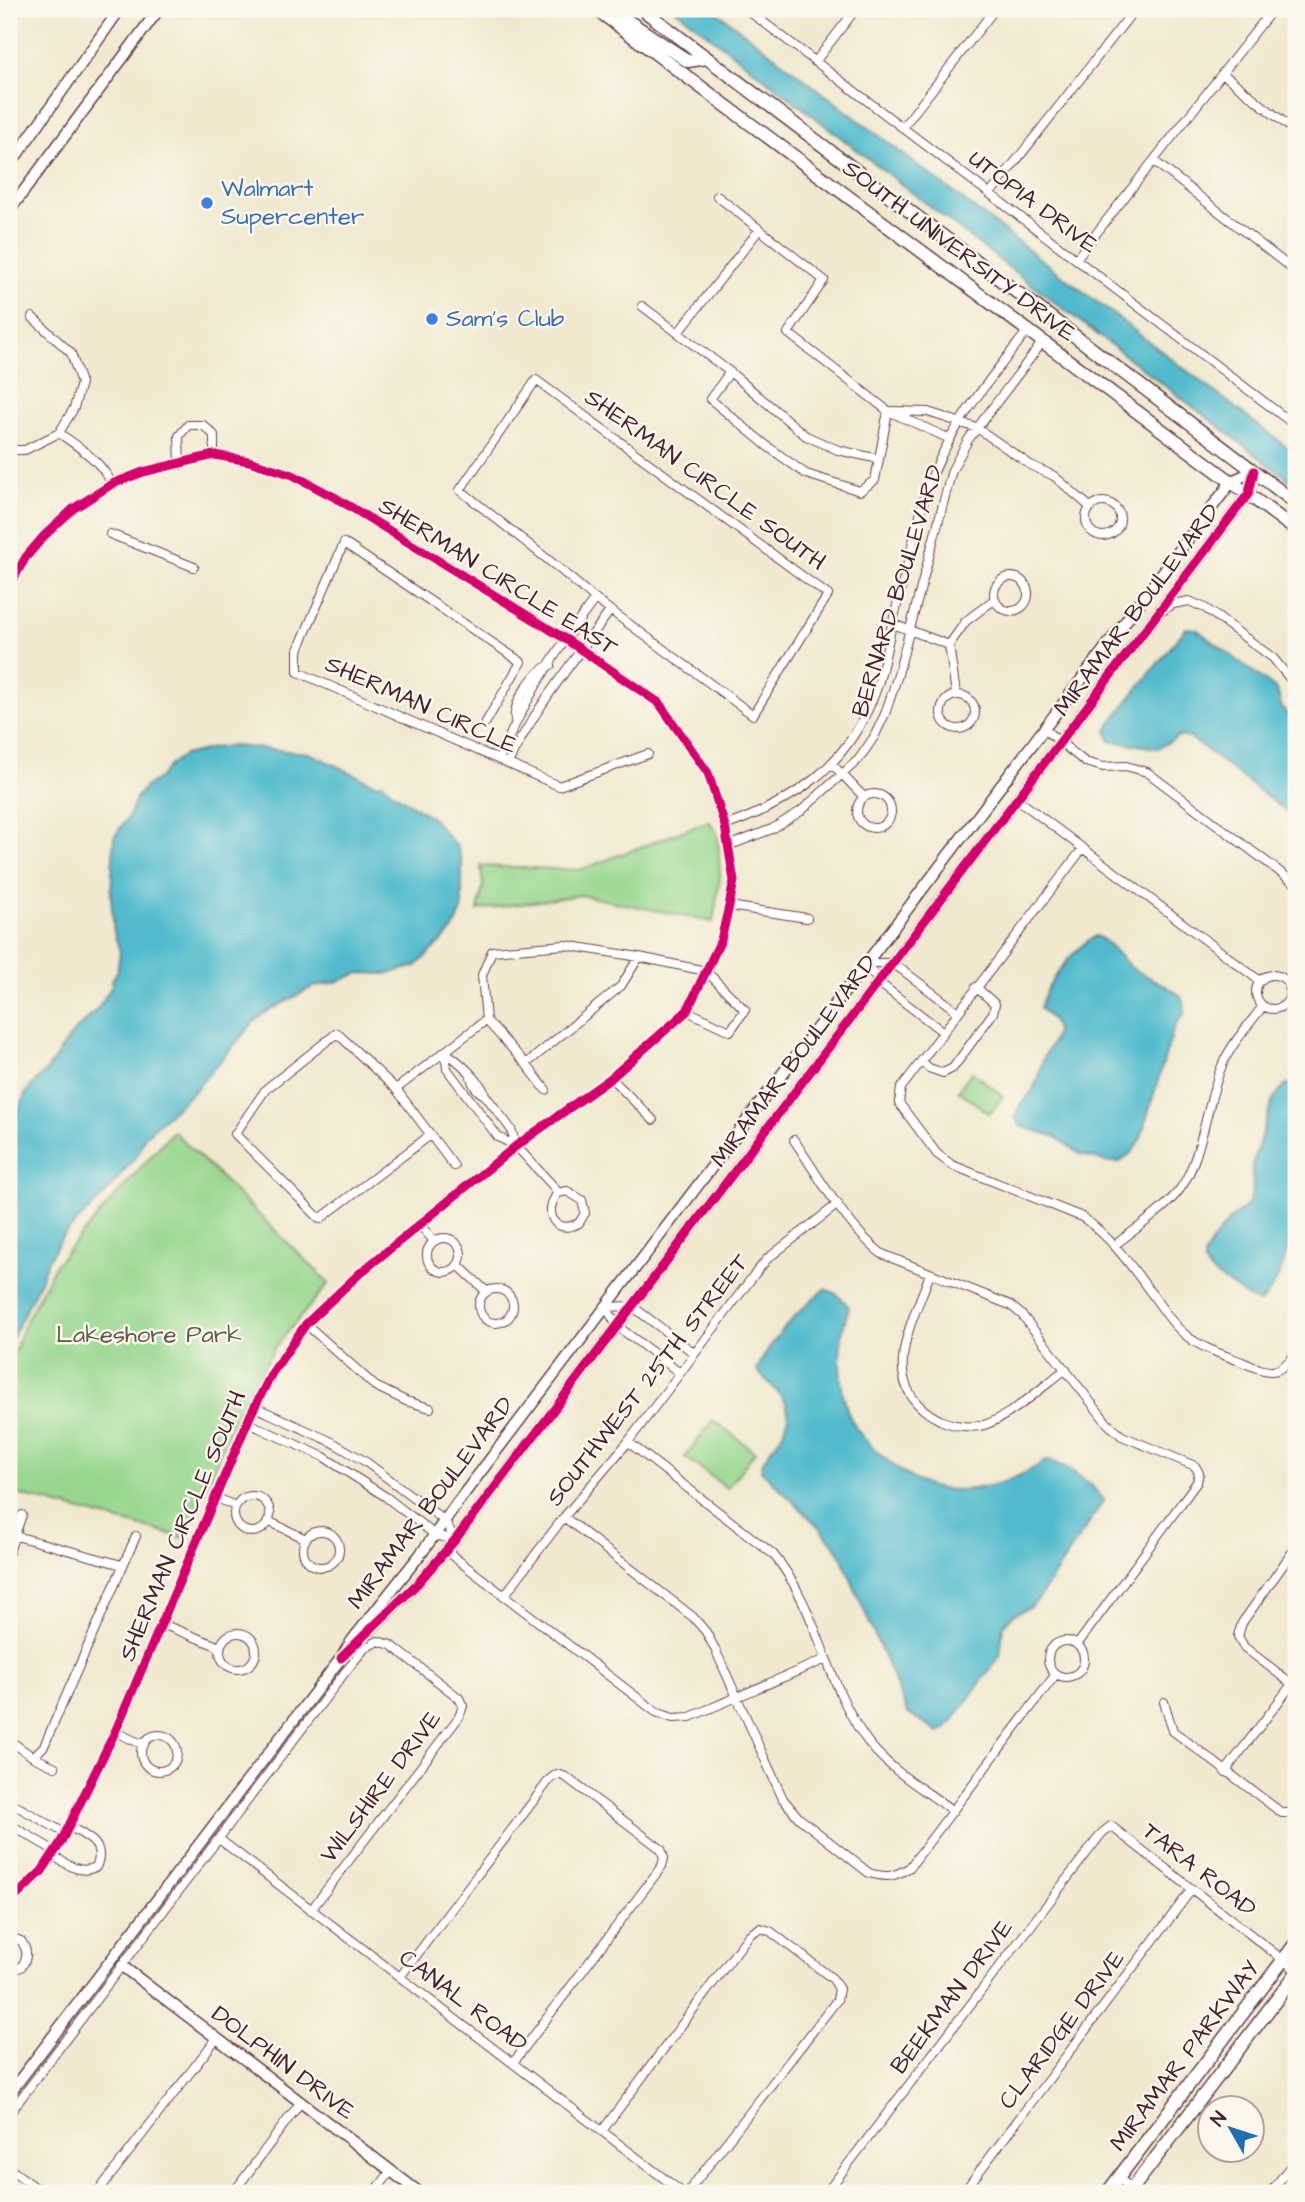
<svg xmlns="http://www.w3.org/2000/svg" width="1305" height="2202" font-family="'Architects Daughter',sans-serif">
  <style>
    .green { fill: #96d78d; stroke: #707b5c; stroke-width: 2 }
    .water { fill: #51bbcd; stroke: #4e6d7c; stroke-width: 2 }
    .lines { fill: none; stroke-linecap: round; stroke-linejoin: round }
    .street-casing { stroke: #633d44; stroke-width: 10 }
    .secondary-casing { stroke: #633d44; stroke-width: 13 }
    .primary-casing { stroke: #633d44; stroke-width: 15 }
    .street { stroke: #fff; stroke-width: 8 }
    .secondary { stroke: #fff; stroke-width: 10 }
    .primary { stroke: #fff; stroke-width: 12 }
    .cycleway-casing { stroke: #fbf7ec; stroke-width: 13 }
    .cycleway { stroke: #d6006c; stroke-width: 9 }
    .shop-dot { fill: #3f7fe0; stroke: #fbf7ec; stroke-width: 2.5 }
    .labels { text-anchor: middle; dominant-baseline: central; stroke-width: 5; stroke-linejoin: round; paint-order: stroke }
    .shop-label { font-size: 24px; fill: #366cbe; stroke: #fbf7ec; text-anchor: start }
    .street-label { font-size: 24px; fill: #4a1f2b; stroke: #fbf7ec }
    .park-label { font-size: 24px; fill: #615648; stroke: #fbf7ec }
  </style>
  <rect width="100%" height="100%" fill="#fbf7ec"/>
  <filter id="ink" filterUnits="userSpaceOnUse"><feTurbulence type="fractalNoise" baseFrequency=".0143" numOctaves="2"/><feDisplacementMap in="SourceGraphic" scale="14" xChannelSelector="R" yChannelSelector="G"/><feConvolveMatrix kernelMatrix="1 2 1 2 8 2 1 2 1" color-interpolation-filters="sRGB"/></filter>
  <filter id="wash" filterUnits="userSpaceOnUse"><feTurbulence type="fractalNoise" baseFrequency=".00686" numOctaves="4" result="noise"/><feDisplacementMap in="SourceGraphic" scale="28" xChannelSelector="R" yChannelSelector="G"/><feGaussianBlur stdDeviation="1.57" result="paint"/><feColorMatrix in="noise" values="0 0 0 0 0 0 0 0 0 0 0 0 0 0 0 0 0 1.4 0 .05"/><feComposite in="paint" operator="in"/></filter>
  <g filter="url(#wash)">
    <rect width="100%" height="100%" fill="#f0e9cf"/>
    <!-- green -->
    <path class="green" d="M 709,821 L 718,835 L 720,878 L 713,922 L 581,895 L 478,910 L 483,887 L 481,866 L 580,870 Z
      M 972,1072 L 1003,1096 L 990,1114 L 958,1090 Z
      M 173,1131 L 329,1283 L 275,1347 L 234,1420 L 185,1538 L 9,1492 L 9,1368 L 23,1327 L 55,1265 Z
      M 713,1420 L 755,1452 L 727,1488 L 685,1457 Z"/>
    <!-- water -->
    <path class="water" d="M 675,9 L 713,9 L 1296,454 L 1296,485 L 1007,266 Z
      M 1186,628 L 1196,629 L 1277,690 L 1282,709 L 1296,720 L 1296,819 L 1191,738 L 1179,736 L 1158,748 L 1110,741 L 1107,731 L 1112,721 Z
      M 234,746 L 309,753 L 375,784 L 383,783 L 392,792 L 432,818 L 457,847 L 462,862 L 462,910 L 457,922 L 451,932 L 416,966 L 387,974 L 359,973 L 336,982 L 312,987 L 263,1014 L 253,1023 L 195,1090 L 145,1136 L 139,1152 L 109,1190 L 62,1237 L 47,1262 L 40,1281 L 9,1344 L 9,1130 L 27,1091 L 47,1070 L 72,1034 L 97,1009 L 112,986 L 111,982 L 117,972 L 120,952 L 114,932 L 111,895 L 114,837 L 130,814 L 136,798 L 145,787 L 160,777 L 171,764 L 184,755 L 213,748 Z
      M 1096,936 C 1112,943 1120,959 1133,969 C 1143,975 1177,990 1181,997 C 1184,1002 1184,1008 1185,1013 L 1177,1022 L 1172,1034 L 1140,1140 L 1132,1152 L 1120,1162 L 1107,1162 L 1080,1154 L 1056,1137 L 1021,1126 L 1015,1118 C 1020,1100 1023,1105 1032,1091 C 1039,1081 1039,1067 1045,1055 C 1049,1047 1056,1040 1056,1030 C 1055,1021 1046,1014 1040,1008 C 1046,984 1074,947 1096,936 Z
      M 1286,1084 L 1296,1086 C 1296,1147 1305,1260 1260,1303 C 1246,1298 1234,1288 1223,1280 C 1216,1276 1205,1269 1204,1261 C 1202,1252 1226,1223 1233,1217 C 1240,1211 1245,1209 1249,1202 C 1256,1189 1251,1178 1252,1165 L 1273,1099 Z
      M 825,1289 L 838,1295 L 849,1307 C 837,1340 837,1379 848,1413 C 856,1434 876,1452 893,1465 C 906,1476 924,1486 941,1489 C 978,1494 1016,1481 1047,1460 C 1068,1465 1091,1484 1104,1500 L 1039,1598 L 1030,1607 L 1014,1614 L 1003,1626 L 1000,1656 L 947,1728 L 939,1733 L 908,1713 L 839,1551 L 821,1529 L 761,1470 C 762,1460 767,1454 774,1446 C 803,1408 782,1398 757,1370 C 768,1343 801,1307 825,1289 Z"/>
  </g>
  <g filter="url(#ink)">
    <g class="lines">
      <defs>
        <path id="street" d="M 746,9 L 1296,426
          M 815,62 L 856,9
          M 1223,74 L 1296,132
          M 903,127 L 995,9
          M 1154,161 L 1296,272
          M 990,194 L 1135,9
          M 717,196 L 824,280 L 788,333 L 888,411 L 948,438
          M 1076,259 L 1273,9
          M 642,306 L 730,372 L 710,399 L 767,446 L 806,474 L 860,491 L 875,480 L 888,411
          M 678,333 L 759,230
          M 730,372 L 806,436 L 838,450 L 879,459
          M 536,380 L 828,595 L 753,715 L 595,599 L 556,566 L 460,490 Z
          M 891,411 L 928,412 L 977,428 L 1032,466 L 1054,476 L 1090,507
          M 59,433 C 80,448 100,460 112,484
          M 9,450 L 25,450 L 59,433 L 74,408 L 81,383 L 71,353 L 32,317
          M 180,465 L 179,436 L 188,425 L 203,425 L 214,435 L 214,455
          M1086 519a17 17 0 1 1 34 0a17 17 0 1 1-34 0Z
          M 110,534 L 194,567
          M994 594a17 17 0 1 1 34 0a17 17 0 1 1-34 0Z
          M 9,586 L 26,557 L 44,536 L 73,509 L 112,484 L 143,472 L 214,455 L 249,461 L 293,475 L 336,498 L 504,601 L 567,640 L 659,703 L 708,773 L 725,826 L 734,881 L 729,906 L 721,940 L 687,1011 L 611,1078 L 516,1146 L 359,1274 L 306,1324 L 272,1373 L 251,1414 L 115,1732 L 61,1842 L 42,1871 L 9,1903
          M 1161,612 L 1173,604 L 1189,601 L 1205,608 L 1273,658 L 1296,686
          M 893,624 L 949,645
          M 956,694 L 949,645 L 966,621 L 995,599
          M941 712a17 17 0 1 1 34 0a17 17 0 1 1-34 0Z
          M 515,720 C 512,703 535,669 551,665
          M 486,722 L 521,662 L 344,543 L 298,650 L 298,672 L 559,786 L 648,754
          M 1044,729 L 1085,762 L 1103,767 L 1126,766 L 1147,772 L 1296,884
          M 499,760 C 522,704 558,647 595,599
          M 508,763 C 535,708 574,660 610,611
          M 831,763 L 864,797
          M857 811a17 17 0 1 1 34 0a17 17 0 1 1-34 0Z
          M 1017,799 L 1260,981
          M 725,826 C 794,801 844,769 873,698 C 883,675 886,649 892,625 C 903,582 914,539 925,495 C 948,428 986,384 1029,329
          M 728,846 L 772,829 L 801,811 L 859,759 L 874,737 L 885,714 L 897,678 L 952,470 L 968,440 L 1044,340
          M 1083,848 L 901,1088 L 899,1103 L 937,1154 L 952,1165 L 1082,1217 C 1114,1239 1134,1270 1157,1301 C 1166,1314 1175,1327 1188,1337 C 1204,1349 1224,1355 1242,1362 C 1269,1373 1277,1378 1296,1353
          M 729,906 L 807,918
          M1256 992a17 17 0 1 1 34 0a17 17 0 1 1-34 0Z
          M 943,1032 L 878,982 L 867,963 L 893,963 L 958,1012
          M 445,1052 L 447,1069 L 498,1137 L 516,1146 L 554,1187 L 558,1193 C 542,1212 555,1236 579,1223 L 585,1213 L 582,1200 L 567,1191 L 558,1193
          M 445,1052 C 456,1059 483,1082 485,1095
          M 921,1061 L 929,1068 L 943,1073 L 953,1068 L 993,1013 L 995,1004 L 976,987
          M 526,1064 L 621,986 L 639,957
          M 471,1077 C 473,1085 476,1091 485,1095 L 511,1129 L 516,1146
          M 611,1078 L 653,1120
          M 396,1089 L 486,1020
          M 546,1090 L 526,1064 L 486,1020 L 482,975 L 492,951 L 565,945 L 639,957 L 706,971 L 745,1010 L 730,1031 L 687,1011
          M 429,1136 L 320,1219 L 235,1134 L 266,1089 L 337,1033 L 396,1089 L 454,1166
          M 794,1140 C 819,1177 847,1227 882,1254 L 1010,1305 L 1022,1315 L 1108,1424 L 1122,1436 L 1195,1466 L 1199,1473 L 1197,1482 L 1077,1645
          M 420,1225 L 434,1241
          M427 1255a17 17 0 1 1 34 0a17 17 0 1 1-34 0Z
          M 1115,1245 C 1136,1228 1164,1211 1180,1189 C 1201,1161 1207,1103 1221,1068 C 1230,1045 1248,1026 1263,1006
          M 458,1265 L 486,1291
          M 930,1274 C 912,1324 874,1387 940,1420 C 953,1426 974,1429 987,1424 C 1014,1414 1043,1386 1066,1369
          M479 1306a17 17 0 1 1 34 0a17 17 0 1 1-34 0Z
          M 306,1324 L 375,1386 L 406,1401 L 430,1408
          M 680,1373 L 617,1326 L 606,1307 L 632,1306 L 694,1353
          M 255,1407 L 332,1442 L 366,1462 L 445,1521 L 455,1540
          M 248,1423 L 324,1457 L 386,1497 L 435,1535 L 455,1540
          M 628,1442 L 773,1554 C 817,1606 825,1679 863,1735 C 884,1767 922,1788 953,1811
          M234 1514a18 18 0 1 1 36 0a18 18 0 1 1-36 0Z
          M 215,1497 L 235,1506
          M 564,1517 L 693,1617 L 706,1632 L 715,1649 L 783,1799 L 799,1818 L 869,1873 C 886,1878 895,1877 910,1867 L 1056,1674
          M 268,1521 L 306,1539
          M303 1549a18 18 0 1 1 36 0a18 18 0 1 1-36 0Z
          M 16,1536 L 122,1565
          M 1296,1547 L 1242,1623 L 1238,1636 L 1244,1647 L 1296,1687
          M 446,1551 L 656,1712 L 673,1718 L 690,1717 L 826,1659
          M 9,1552 L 22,1515
          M 504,1596 L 564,1517 L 628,1442 L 754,1275 L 767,1259 L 838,1204
          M 162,1624 L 220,1647
          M220 1651a18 18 0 1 1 36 0a18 18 0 1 1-36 0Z
          M1048 1659a18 18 0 1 1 36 0a18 18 0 1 1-36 0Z
          M 1164,1702 L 1173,1731 L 1282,1813 L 1296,1813
          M 115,1732 L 144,1745
          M141 1753a18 18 0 1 1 36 0a18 18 0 1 1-36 0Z
          M 9,1740 L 33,1757 L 55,1767
          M 33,1757 L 44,1746 L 136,1536
          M 1225,1772 L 1292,1684
          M 9,1802 L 65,1833
          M 9,1824 L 55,1851
          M 219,1839 L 683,2193
          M 52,1855 C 67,1864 79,1875 96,1867 C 107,1844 86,1836 68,1826
          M 9,1937 L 21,1941 C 28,1950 28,1958 21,1967 L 9,1972
          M 400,1977 L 550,1779 L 557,1774 L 566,1777 L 661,1849 L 664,1858 L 662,1866 L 513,2063
          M 9,2114 L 346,1671 L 365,1648 L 378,1641 L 391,1645 L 459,1698 L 463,1706 L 459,1717 L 311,1910
          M 602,2131 L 749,1935 L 760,1928 L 770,1931 L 833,1979 L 839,1989 L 837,2000 L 687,2193
          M 9,2168 L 43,2193
          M 1118,2178 L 1138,2193
          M 97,2193 L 216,2039
          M 233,2193 L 300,2103
          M 374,2193 L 391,2171
          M 826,2193 L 1102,1833 L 1111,1826 L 1296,1970
          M 963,2193 L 1192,1889
          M 1270,2193 L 1296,2159"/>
        <path id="secondary" d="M 9,166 L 120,9
          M 9,211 L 159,9
          M 358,1642 L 418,1583 L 455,1540 L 1249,493 L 1254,471
          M 122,1966 L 420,2193
          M 9,2094 L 341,1658 L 353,1639 L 423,1551 L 457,1503 L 1232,481 L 1254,471"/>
        <path id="primary" d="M 596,9 L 1296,530
          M 610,9 L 688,61 L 707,58
          M 642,9 L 1296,503
          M 1107,2193 L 1296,1943
          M 1129,2193 L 1296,1974"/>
      </defs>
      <!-- street casing -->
      <use href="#street" class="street-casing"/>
      <!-- secondary casing -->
      <use href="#secondary" class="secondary-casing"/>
      <!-- primary casing -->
      <use href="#primary" class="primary-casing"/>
      <!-- street -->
      <use href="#street" class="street"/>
      <!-- secondary -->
      <use href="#secondary" class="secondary"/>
      <!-- primary -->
      <use href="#primary" class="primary"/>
      <defs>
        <path id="cycleway" d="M 9,586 L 26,557 L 44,536 L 73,509 L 112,484 L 143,472 L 214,455 L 249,461 L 293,475 L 336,498 L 504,601 L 567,640 L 659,703 L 708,773 L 725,826 L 734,881 L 729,906 L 721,940 L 687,1011 L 611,1078 L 516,1146 L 359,1274 L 306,1324 L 272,1373 L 251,1414 L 115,1732 L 61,1842 L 42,1871 L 9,1903
          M 341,1658 L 418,1583 L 455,1540 L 1249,493 L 1254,471"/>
      </defs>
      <!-- cycleway casing -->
      <use href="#cycleway" class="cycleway-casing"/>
      <!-- cycleway -->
      <use href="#cycleway" class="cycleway"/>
    </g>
  </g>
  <!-- markers -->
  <g class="shop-dot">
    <circle cx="207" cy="203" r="7"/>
    <circle cx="432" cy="319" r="7"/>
  </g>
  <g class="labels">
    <!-- shop labels -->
    <g class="shop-label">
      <text x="221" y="189">Walmart<tspan x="221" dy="28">Supercenter</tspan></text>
      <text x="446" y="319">Sam's Club</text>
    </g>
    <!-- street labels -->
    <g class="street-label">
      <text transform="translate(1033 202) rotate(37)">UTOPIA DRIVE</text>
      <text transform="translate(959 251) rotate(37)">SOUTH UNIVERSITY DRIVE</text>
      <text transform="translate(705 480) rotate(36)">SHERMAN CIRCLE SOUTH</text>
      <text transform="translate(498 577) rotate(32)">SHERMAN CIRCLE EAST</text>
      <text transform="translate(898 591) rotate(-73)">BERNARD BOULEVARD</text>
      <text transform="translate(1137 610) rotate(-53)">MIRAMAR BOULEVARD</text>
      <text transform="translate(421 705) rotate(24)">SHERMAN CIRCLE</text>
      <text transform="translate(794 1061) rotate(-53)">MIRAMAR BOULEVARD</text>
      <text transform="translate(648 1380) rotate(-52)">SOUTHWEST 25TH STREET</text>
      <text transform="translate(431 1503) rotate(-53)">MIRAMAR BOULEVARD</text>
      <text transform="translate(183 1526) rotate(-67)">SHERMAN CIRCLE SOUTH</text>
      <text transform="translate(381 1787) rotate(-53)">WILSHIRE DRIVE</text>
      <text transform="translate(1199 1870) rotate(38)">TARA ROAD</text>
      <text transform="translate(952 1997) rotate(-53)">BEEKMAN DRIVE</text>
      <text transform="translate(463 2001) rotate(37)">CANAL ROAD</text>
      <text transform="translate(1062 2030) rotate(-53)">CLARIDGE DRIVE</text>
      <text transform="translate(1185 2056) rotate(-53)">MIRAMAR PARKWAY</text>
      <text transform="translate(283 2063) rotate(37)">DOLPHIN DRIVE</text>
    </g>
    <!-- park labels -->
    <g class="park-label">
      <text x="149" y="1335">Lakeshore Park</text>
    </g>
  </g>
  <!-- margin -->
  <rect width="1305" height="2202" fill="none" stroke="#fbf7ec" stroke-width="35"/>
  <!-- north arrow -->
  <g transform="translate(1231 2129) rotate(309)"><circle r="33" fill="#fbf7ec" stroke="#b4a19f" stroke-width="2"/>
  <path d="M0-5L12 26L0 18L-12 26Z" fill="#1f6fb2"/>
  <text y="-10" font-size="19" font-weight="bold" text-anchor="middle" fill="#4a1f2b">N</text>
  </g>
</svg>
